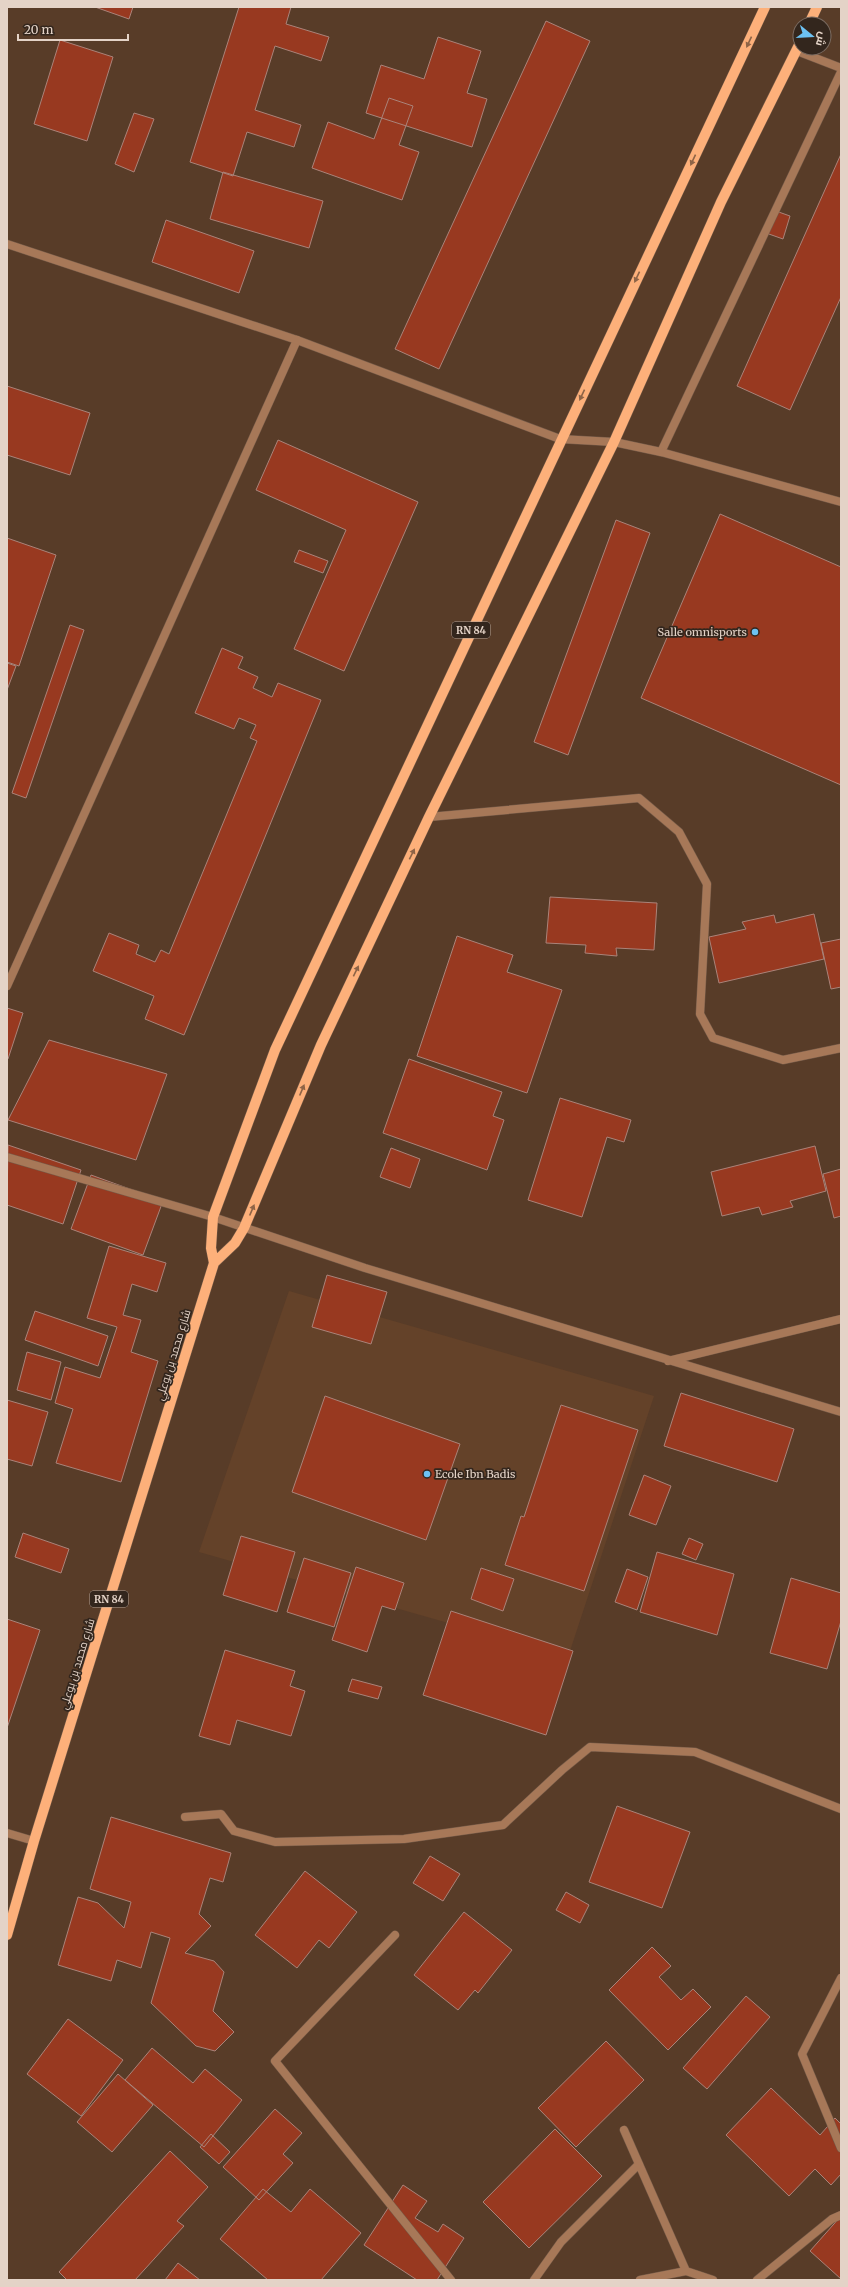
<svg xmlns="http://www.w3.org/2000/svg" width="848" height="2287" font-family="Merriweather,Cairo,serif">
  <style>
    .built { fill: #644229 }
    .building { fill: #983920; stroke: #aa8379 }
    .lines { fill: none; stroke-linecap: round; stroke-linejoin: round }
    .lane-casing { stroke: #745a48; stroke-width: 9 }
    .street-casing { stroke: #745a48; stroke-width: 9 }
    .primary-casing { stroke: #745a48; stroke-width: 11 }
    .lane { stroke: #a77858; stroke-width: 8 }
    .street { stroke: #a77858; stroke-width: 8 }
    .primary { stroke: #fdb07a; stroke-width: 10 }
    .oneway { fill: #8e6447 }
    .poi-dot { fill: #6dc2f3; stroke: #33261d; stroke-width: 1.5 }
    .labels { text-anchor: middle; dominant-baseline: central; stroke-width: 3.5; stroke-linejoin: round; paint-order: stroke }
    .shield { fill: #33261d; stroke: #af9f94; stroke-width: 1 }
    .shield-label { font-size: 10px; font-weight: bold; fill: #e4d3c7 }
    .poi-label { font-size: 11px; fill: #e4d3c7; stroke: #33261d; text-anchor: end }
    .street-label { font-size: 11px; fill: #e4d3c7; stroke: #33261d }
  </style>
  <rect width="100%" height="100%" fill="#583c28"/>
  <!-- built -->
  <path class="built" d="M 289,1291 L 654,1396 L 568,1657 L 199,1552 Z"/>
  <!-- building -->
  <path class="building" d="M 95,7 L 133,7 L 129,19 Z
    M 239,7 L 291,7 L 286,24 L 329,37 L 321,61 L 275,46 L 255,110 L 301,125 L 294,147 L 247,132 L 233,176 L 190,162 Z
    M 546,21 L 590,41 L 439,369 L 395,349 Z
    M 438,37 L 481,51 L 467,93 L 487,99 L 472,147 L 366,113 L 381,65 L 424,79 Z
    M 60,40 L 113,57 L 87,141 L 34,124 Z
    M 389,98 L 413,106 L 399,145 L 419,152 L 402,200 L 312,168 L 328,122 L 374,139 Z
    M 134,113 L 154,119 L 134,172 L 115,164 Z
    M 841,154 L 841,297 L 790,410 L 737,386 Z
    M 223,172 L 323,201 L 309,248 L 210,219 Z
    M 773,210 L 790,216 L 783,239 L 766,233 Z
    M 166,220 L 254,251 L 239,293 L 152,262 Z
    M 7,386 L 90,413 L 70,475 L 7,455 Z
    M 278,440 L 418,502 L 344,671 L 294,649 L 346,530 L 256,490 Z
    M 720,514 L 841,567 L 841,785 L 641,698 Z
    M 616,520 L 650,533 L 568,755 L 534,742 Z
    M 7,538 L 56,555 L 19,666 L 7,662 Z
    M 299,550 L 328,561 L 323,573 L 294,562 Z
    M 70,625 L 84,630 L 26,798 L 12,793 Z
    M 222,648 L 243,657 L 238,668 L 258,677 L 253,688 L 272,697 L 278,683 L 321,700 L 184,1035 L 145,1019 L 154,996 L 93,971 L 109,933 L 139,945 L 136,954 L 155,962 L 161,950 L 169,954 L 257,741 L 250,738 L 256,725 L 239,718 L 234,729 L 195,713 Z
    M 7,663 L 16,666 L 7,690 Z
    M 550,897 L 657,903 L 654,950 L 616,948 L 617,956 L 585,953 L 586,945 L 546,943 Z
    M 814,914 L 824,959 L 719,983 L 709,937 L 746,929 L 742,922 L 774,915 L 776,923 Z
    M 457,936 L 513,955 L 507,972 L 562,990 L 527,1093 L 417,1056 Z
    M 841,939 L 841,987 L 831,989 L 821,943 Z
    M 7,1008 L 23,1013 L 8,1059 L 7,1059 Z
    M 49,1040 L 167,1074 L 136,1160 L 8,1120 Z
    M 409,1059 L 502,1092 L 493,1116 L 504,1120 L 487,1170 L 383,1133 Z
    M 560,1098 L 631,1120 L 624,1142 L 607,1137 L 582,1217 L 528,1200 Z
    M 8,1145 L 81,1170 L 63,1224 L 7,1205 Z
    M 815,1146 L 826,1191 L 790,1201 L 793,1207 L 762,1215 L 759,1207 L 722,1216 L 711,1172 Z
    M 391,1148 L 420,1159 L 410,1188 L 380,1177 Z
    M 841,1169 L 841,1216 L 834,1218 L 823,1174 Z
    M 91,1175 L 163,1201 L 143,1255 L 71,1229 Z
    M 109,1246 L 166,1263 L 157,1292 L 132,1284 L 123,1315 L 141,1320 L 131,1352 L 158,1361 L 121,1482 L 56,1463 L 73,1409 L 55,1403 L 65,1367 L 100,1378 L 117,1327 L 87,1318 Z
    M 327,1275 L 387,1292 L 371,1344 L 312,1327 Z
    M 35,1311 L 108,1336 L 98,1366 L 25,1340 Z
    M 27,1352 L 61,1362 L 51,1400 L 17,1390 Z
    M 681,1393 L 794,1429 L 777,1482 L 664,1446 Z
    M 325,1396 L 460,1444 L 426,1540 L 292,1492 Z
    M 7,1400 L 48,1412 L 32,1466 L 7,1459 Z
    M 561,1405 L 638,1430 L 584,1591 L 505,1565 L 521,1516 L 524,1517 Z
    M 644,1475 L 671,1486 L 656,1525 L 629,1515 Z
    M 23,1533 L 69,1549 L 61,1573 L 15,1557 Z
    M 241,1536 L 295,1552 L 277,1612 L 223,1595 Z
    M 689,1538 L 703,1544 L 696,1560 L 682,1554 Z
    M 657,1552 L 734,1574 L 717,1635 L 640,1612 Z
    M 304,1558 L 351,1573 L 334,1627 L 287,1612 Z
    M 356,1567 L 404,1583 L 395,1610 L 382,1606 L 367,1652 L 332,1640 Z
    M 481,1568 L 514,1579 L 503,1611 L 471,1599 Z
    M 627,1569 L 648,1577 L 637,1610 L 615,1602 Z
    M 791,1578 L 841,1593 L 841,1621 L 827,1669 L 770,1653 Z
    M 451,1611 L 573,1651 L 546,1735 L 423,1695 Z
    M 7,1619 L 40,1630 L 7,1728 Z
    M 225,1650 L 295,1671 L 290,1686 L 305,1691 L 291,1736 L 237,1720 L 230,1745 L 199,1736 Z
    M 352,1679 L 382,1687 L 378,1699 L 348,1691 Z
    M 617,1806 L 690,1832 L 662,1908 L 589,1882 Z
    M 111,1817 L 231,1853 L 223,1882 L 210,1878 L 199,1914 L 211,1926 L 185,1953 L 214,1961 L 224,1972 L 213,2011 L 234,2032 L 215,2051 L 196,2046 L 151,2003 L 170,1938 L 151,1932 L 141,1968 L 117,1960 L 111,1981 L 58,1965 L 78,1897 L 98,1903 L 124,1928 L 131,1902 L 90,1889 Z
    M 430,1856 L 460,1874 L 443,1901 L 413,1883 Z
    M 305,1871 L 357,1912 L 329,1948 L 319,1940 L 297,1968 L 255,1935 Z
    M 566,1892 L 589,1905 L 580,1923 L 556,1910 Z
    M 464,1912 L 512,1950 L 478,1993 L 475,1990 L 458,2010 L 414,1975 Z
    M 652,1947 L 671,1966 L 659,1977 L 681,2000 L 693,1989 L 711,2007 L 668,2050 L 609,1990 Z
    M 746,1996 L 770,2017 L 707,2089 L 683,2068 Z
    M 68,2019 L 123,2060 L 81,2116 L 27,2074 Z
    M 606,2041 L 644,2080 L 576,2147 L 538,2108 Z
    M 152,2048 L 193,2083 L 205,2069 L 242,2100 L 204,2147 L 125,2080 Z
    M 118,2074 L 153,2105 L 112,2152 L 77,2122 Z
    M 771,2088 L 820,2135 L 835,2118 L 841,2124 L 841,2174 L 831,2185 L 815,2169 L 789,2196 L 726,2135 Z
    M 275,2109 L 302,2133 L 283,2154 L 293,2163 L 259,2200 L 223,2167 Z
    M 555,2129 L 602,2176 L 529,2248 L 483,2202 Z
    M 211,2134 L 230,2152 L 219,2164 L 200,2147 Z
    M 170,2151 L 208,2187 L 177,2221 L 184,2226 L 135,2280 L 67,2280 L 59,2272 Z
    M 403,2185 L 427,2201 L 415,2218 L 438,2232 L 443,2224 L 464,2238 L 437,2280 L 417,2280 L 364,2245 Z
    M 263,2189 L 291,2212 L 310,2189 L 361,2233 L 321,2280 L 268,2280 L 220,2239 Z
    M 841,2216 L 841,2279 L 810,2251 Z
    M 178,2263 L 200,2280 L 165,2280 Z"/>
  <g class="lines">
    <defs>
      <path id="lane" d="M 797,51 L 841,68
        M 661,452 L 841,72
        M 429,817 L 639,798 L 679,832 L 707,884 L 700,1014 L 713,1038 L 783,1060 L 841,1048
        M 7,986 L 297,340"/>
      <path id="street" d="M 7,244 L 297,340 L 560,439 L 614,442 L 661,452 L 841,502
        M 7,1157 L 213,1217 L 365,1268 L 841,1412
        M 668,1361 L 841,1319
        M 185,1817 L 221,1814 L 234,1831 L 275,1842 L 404,1839 L 503,1825 L 562,1770 L 590,1747 L 695,1752 L 841,1809
        M 7,1833 L 34,1841
        M 395,1935 L 275,2061 L 451,2280
        M 841,1978 L 802,2054 L 841,2148
        M 624,2130 L 686,2271
        M 534,2280 L 561,2242 L 639,2164
        M 640,2280 L 686,2271 L 713,2280
        M 757,2280 L 832,2219 L 841,2215"/>
      <path id="primary" d="M 809,24 L 817,7
        M 214,1263 L 235,1243 L 244,1228 L 321,1045 L 429,817 L 614,442 L 721,202 L 800,43
        M 7,1935 L 34,1841 L 214,1263 L 211,1248 L 213,1217 L 275,1050 L 765,7"/>
    </defs>
    <!-- lane casing -->
    <use href="#lane" class="lane-casing"/>
    <!-- street casing -->
    <use href="#street" class="street-casing"/>
    <!-- primary casing -->
    <use href="#primary" class="primary-casing"/>
    <!-- lane -->
    <use href="#lane" class="lane"/>
    <!-- street -->
    <use href="#street" class="street"/>
    <!-- primary -->
    <use href="#primary" class="primary"/>
  </g>
  <!-- one-way arrows -->
  <defs><path id="oneway-solid" d="M-6-.8H1V-3.2L6.5 0L1 3.2V.8H-6Z"/></defs>
  <g class="oneway">
    <use href="#oneway-solid" transform="translate(749 42) rotate(115)"/>
    <use href="#oneway-solid" transform="translate(693 160) rotate(115)"/>
    <use href="#oneway-solid" transform="translate(637 277) rotate(115)"/>
    <use href="#oneway-solid" transform="translate(582 395) rotate(115)"/>
    <use href="#oneway-solid" transform="translate(412 854) rotate(-64)"/>
    <use href="#oneway-solid" transform="translate(356 971) rotate(-64)"/>
    <use href="#oneway-solid" transform="translate(302 1090) rotate(-67)"/>
    <use href="#oneway-solid" transform="translate(252 1210) rotate(-67)"/>
  </g>
  <!-- markers -->
  <g class="poi-dot">
    <circle cx="755" cy="632" r="4"/>
    <circle cx="427" cy="1474" r="4"/>
  </g>
  <g class="labels">
    <!-- shield labels -->
    <g class="shield">
      <rect x="452" y="622" width="38" height="16" rx="3"/>
      <rect x="90" y="1591" width="38" height="16" rx="3"/>
    </g>
    <g class="shield-label">
      <text x="471" y="630">RN 84</text>
      <text x="109" y="1599">RN 84</text>
    </g>
    <!-- poi labels -->
    <g class="poi-label">
      <text x="747" y="632">Salle omnisports</text>
      <text x="435" y="1474" text-anchor="start">Ecole Ibn Badis</text>
    </g>
    <!-- street labels -->
    <g class="street-label">
      <text transform="translate(173 1355) rotate(-73)">شارع محمد بن بوعلي</text>
      <text transform="translate(77 1664) rotate(-73)">شارع محمد بن بوعلي</text>
    </g>
  </g>
  <!-- border -->
  <rect width="848" height="2287" fill="none" stroke="#e4d3c7" stroke-width="16"/>
  <!-- north arrow -->
  <g transform="translate(812 36) rotate(108)"><circle r="19" fill="#33261d" stroke="#7a6b61"/>
  <path d="M0-3L7 15L0 10L-7 15Z" fill="#6dc2f3"/>
  <text y="-6" font-size="11" font-weight="bold" text-anchor="middle" fill="#e4d3c7">ش</text>
  </g>
  <!-- scale -->
  <path d="M18 34v6h110v-6" fill="none" stroke="#e4d3c7" stroke-width="2"/>
  <text x="24" y="34" font-size="12" fill="#e4d3c7" stroke="#33261d" stroke-width="3" paint-order="stroke">20 m</text>
</svg>
